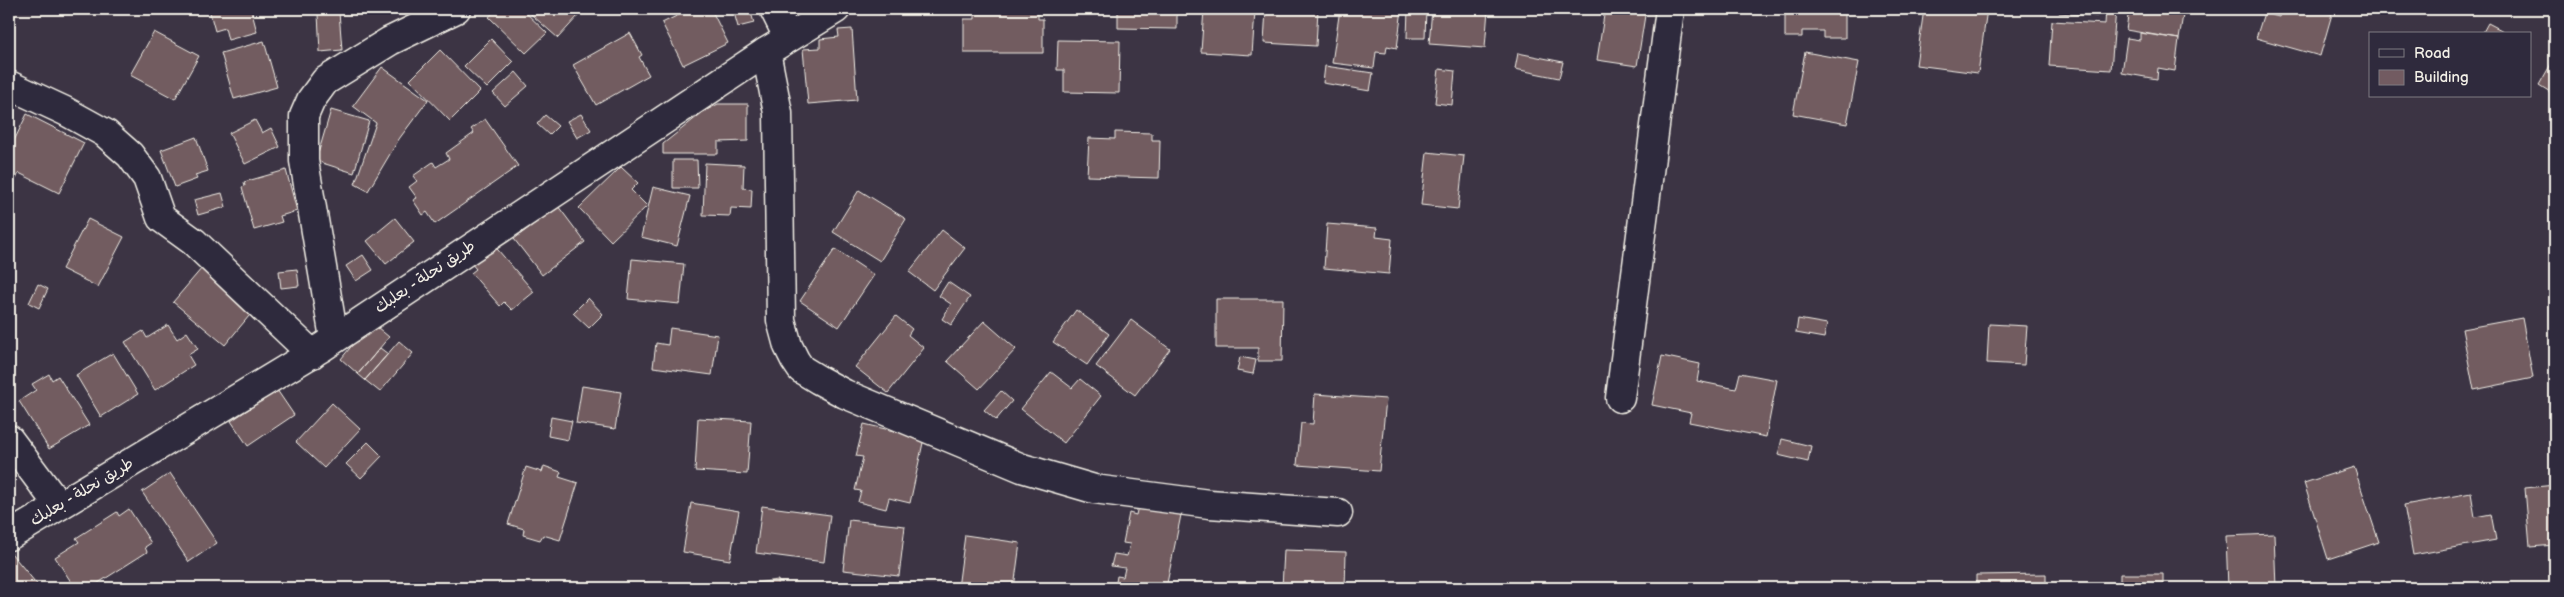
<svg xmlns="http://www.w3.org/2000/svg" width="2564" height="597" font-family="'Balsamiq Sans','Playpen Sans Arabic',sans-serif">
  <style>
    .building { fill: #725b61; stroke: #f4f1e8 }
    .lines { fill: none; stroke-linecap: round; stroke-linejoin: round }
    .street-casing { stroke: #f4f1e8; stroke-width: 31 }
    .secondary-casing { stroke: #f4f1e8; stroke-width: 31 }
    .street { stroke: #2f2a3d; stroke-width: 28 }
    .secondary { stroke: #2f2a3d; stroke-width: 28 }
    .labels { text-anchor: middle; dominant-baseline: central; stroke-width: 4; stroke-linejoin: round; paint-order: stroke }
    .street-label { font-size: 16px; fill: #f4f1e8; stroke: #2f2a3d }
  </style>
  <rect width="100%" height="100%" fill="#3c3444"/>
  <filter id="ink" filterUnits="userSpaceOnUse"><feTurbulence type="fractalNoise" baseFrequency=".02" numOctaves="2"/><feDisplacementMap in="SourceGraphic" scale="10" xChannelSelector="R" yChannelSelector="G"/><feConvolveMatrix kernelMatrix="1 2 1 2 8 2 1 2 1" color-interpolation-filters="sRGB"/></filter>
  <g filter="url(#ink)">
    <!-- building -->
    <path class="building" d="M 209,9 L 251,9 L 257,32 L 228,40 L 225,28 L 215,31 Z
      M 496,9 L 522,9 L 547,33 L 526,53 L 489,17 Z
      M 525,9 L 569,9 L 578,16 L 558,38 Z
      M 691,9 L 711,9 L 728,43 L 683,65 L 662,23 Z
      M 733,9 L 750,9 L 754,23 L 738,27 Z
      M 975,9 L 1038,9 L 1038,19 L 1043,19 L 1043,53 L 964,53 L 964,19 L 975,19 Z
      M 1118,9 L 1177,9 L 1177,29 L 1118,28 Z
      M 1204,9 L 1255,11 L 1252,55 L 1201,52 Z
      M 1266,9 L 1318,9 L 1316,46 L 1264,43 Z
      M 1340,9 L 1402,9 L 1397,48 L 1387,46 L 1386,53 L 1376,52 L 1374,68 L 1332,63 Z
      M 1408,9 L 1426,9 L 1425,38 L 1407,38 Z
      M 1432,9 L 1488,9 L 1485,48 L 1429,44 Z
      M 1605,9 L 1646,9 L 1637,66 L 1597,60 Z
      M 1785,9 L 1845,9 L 1845,38 L 1823,38 L 1823,31 L 1802,31 L 1802,37 L 1785,37 Z
      M 1924,9 L 1987,9 L 1978,73 L 1916,65 Z
      M 2059,9 L 2098,9 L 2097,16 L 2059,13 Z
      M 2106,9 L 2116,9 L 2111,70 L 2049,66 L 2052,21 L 2105,24 Z
      M 2129,9 L 2184,9 L 2179,39 L 2126,30 Z
      M 2281,9 L 2312,9 L 2332,14 L 2320,56 L 2256,38 L 2264,13 L 2279,17 Z
      M 339,12 L 342,50 L 320,52 L 318,14 Z
      M 2488,23 L 2509,34 L 2482,34 Z
      M 852,29 L 857,100 L 808,104 L 803,49 L 820,48 L 820,39 L 839,37 L 838,30 Z
      M 154,32 L 199,56 L 175,99 L 130,75 Z
      M 630,33 L 642,55 L 639,57 L 649,75 L 596,105 L 573,65 Z
      M 2140,33 L 2179,39 L 2175,71 L 2158,68 L 2157,79 L 2122,73 L 2127,38 L 2140,40 Z
      M 491,39 L 513,62 L 487,88 L 464,66 Z
      M 1058,40 L 1120,41 L 1119,93 L 1064,92 L 1064,70 L 1057,70 Z
      M 264,41 L 277,87 L 234,99 L 221,53 Z
      M 440,50 L 480,91 L 450,121 L 410,80 Z
      M 1805,52 L 1859,62 L 1847,124 L 1793,114 Z
      M 1518,53 L 1563,62 L 1559,78 L 1515,69 Z
      M 2551,64 L 2555,67 L 2555,95 L 2539,85 Z
      M 1325,66 L 1373,73 L 1370,91 L 1323,83 Z
      M 382,67 L 428,100 L 399,139 L 368,191 L 355,184 L 376,123 L 353,106 Z
      M 1439,69 L 1455,71 L 1452,105 L 1435,103 Z
      M 516,72 L 528,86 L 505,106 L 493,93 Z
      M 718,104 L 748,104 L 748,141 L 718,142 L 718,154 L 663,154 L 663,144 L 703,112 Z
      M 331,110 L 369,121 L 354,173 L 316,161 Z
      M 27,114 L 84,143 L 59,193 L 19,173 L 16,179 L 9,175 L 9,151 Z
      M 581,114 L 591,130 L 577,138 L 567,121 Z
      M 545,115 L 558,126 L 549,135 L 537,124 Z
      M 485,119 L 518,166 L 435,224 L 427,212 L 423,215 L 413,200 L 417,198 L 409,187 L 417,181 L 413,176 L 433,162 L 436,167 L 449,159 L 446,153 L 474,133 L 471,129 Z
      M 255,120 L 262,133 L 271,128 L 280,147 L 245,164 L 229,133 Z
      M 1115,132 L 1152,133 L 1152,140 L 1160,140 L 1159,178 L 1087,176 L 1089,138 L 1115,139 Z
      M 196,137 L 208,171 L 195,175 L 197,179 L 175,187 L 161,150 Z
      M 1427,152 L 1464,156 L 1458,209 L 1421,205 Z
      M 673,160 L 697,160 L 698,188 L 673,188 Z
      M 705,163 L 744,165 L 743,188 L 752,189 L 751,209 L 731,208 L 730,216 L 703,215 Z
      M 621,167 L 638,183 L 631,190 L 647,206 L 611,241 L 579,208 Z
      M 286,170 L 297,211 L 280,216 L 282,222 L 254,230 L 242,187 L 245,186 L 244,182 Z
      M 653,187 L 690,196 L 677,246 L 641,237 Z
      M 859,190 L 906,219 L 880,261 L 833,232 Z
      M 222,193 L 226,207 L 198,215 L 194,200 Z
      M 558,206 L 585,242 L 542,275 L 514,239 Z
      M 395,218 L 414,242 L 386,264 L 367,241 Z
      M 88,219 L 124,237 L 98,287 L 62,269 Z
      M 1327,224 L 1377,228 L 1376,237 L 1392,239 L 1389,274 L 1324,268 Z
      M 942,230 L 965,248 L 933,290 L 909,272 Z
      M 492,243 L 534,292 L 512,310 L 504,302 L 500,306 L 471,273 L 476,269 L 470,262 Z
      M 835,249 L 874,275 L 839,327 L 800,301 Z
      M 363,255 L 373,270 L 356,281 L 346,266 Z
      M 632,259 L 684,264 L 680,304 L 628,299 Z
      M 202,268 L 254,310 L 225,345 L 173,302 Z
      M 297,269 L 299,286 L 281,288 L 279,271 Z
      M 948,282 L 970,297 L 951,325 L 942,319 L 951,304 L 939,296 Z
      M 38,284 L 48,289 L 39,308 L 29,303 Z
      M 588,298 L 603,314 L 589,328 L 573,313 Z
      M 1216,299 L 1283,299 L 1282,361 L 1258,361 L 1258,348 L 1216,348 Z
      M 1076,310 L 1109,334 L 1087,365 L 1053,342 Z
      M 896,316 L 912,329 L 908,335 L 924,348 L 888,393 L 855,367 Z
      M 2522,318 L 2533,378 L 2474,390 L 2462,329 Z
      M 1798,319 L 1827,324 L 1824,338 L 1796,333 Z
      M 1131,320 L 1170,349 L 1135,395 L 1096,366 Z
      M 984,321 L 1016,349 L 979,389 L 947,361 Z
      M 371,322 L 389,337 L 358,374 L 341,359 Z
      M 1989,324 L 2027,326 L 2024,365 L 1987,363 Z
      M 168,325 L 177,339 L 187,332 L 198,349 L 188,355 L 194,365 L 155,390 L 125,342 L 143,331 L 147,338 Z
      M 670,328 L 718,335 L 712,375 L 653,367 L 656,343 L 668,345 Z
      M 399,341 L 413,353 L 380,392 L 365,380 Z
      M 380,348 L 388,354 L 365,380 L 358,374 Z
      M 113,353 L 138,394 L 101,417 L 76,375 Z
      M 1662,356 L 1700,364 L 1697,381 L 1736,389 L 1740,373 L 1777,380 L 1766,437 L 1689,422 L 1691,413 L 1652,405 Z
      M 1240,357 L 1256,360 L 1253,374 L 1237,371 Z
      M 1051,372 L 1072,388 L 1080,379 L 1101,396 L 1064,443 L 1021,409 Z
      M 49,374 L 52,380 L 58,376 L 89,425 L 49,449 L 19,401 L 36,390 L 32,384 Z
      M 582,386 L 621,392 L 615,429 L 576,423 Z
      M 277,390 L 294,415 L 248,446 L 231,421 Z
      M 1001,391 L 1012,401 L 996,420 L 984,410 Z
      M 1315,394 L 1386,399 L 1379,471 L 1297,465 L 1301,423 L 1313,424 Z
      M 332,403 L 360,429 L 324,468 L 296,442 Z
      M 551,417 L 572,421 L 568,440 L 548,436 Z
      M 698,418 L 751,421 L 747,474 L 695,471 Z
      M 864,424 L 924,438 L 910,503 L 889,498 L 886,509 L 858,502 L 861,491 L 855,490 L 863,457 L 856,456 Z
      M 1782,439 L 1811,446 L 1808,462 L 1778,455 Z
      M 368,442 L 382,456 L 361,478 L 346,464 Z
      M 544,466 L 561,472 L 559,477 L 578,483 L 560,540 L 543,535 L 540,540 L 523,535 L 524,529 L 508,524 L 526,467 L 542,472 Z
      M 2354,467 L 2379,542 L 2328,559 L 2304,483 Z
      M 170,473 L 217,543 L 189,562 L 142,492 Z
      M 2555,485 L 2555,545 L 2530,547 L 2525,488 Z
      M 2471,493 L 2475,517 L 2491,514 L 2496,540 L 2413,555 L 2404,505 Z
      M 691,503 L 739,511 L 730,560 L 683,552 Z
      M 762,506 L 830,515 L 824,562 L 756,553 Z
      M 1138,506 L 1181,515 L 1166,588 L 1115,588 L 1117,576 L 1123,577 L 1125,568 L 1111,566 L 1114,554 L 1127,556 L 1130,544 L 1123,543 L 1129,513 L 1136,515 Z
      M 129,509 L 151,543 L 145,547 L 147,552 L 92,587 L 90,583 L 81,588 L 75,588 L 55,557 L 79,542 L 76,538 L 117,512 L 119,516 Z
      M 849,520 L 905,526 L 899,576 L 843,570 Z
      M 2274,534 L 2276,588 L 2228,588 L 2226,536 Z
      M 965,535 L 1020,543 L 1014,588 L 958,588 Z
      M 1284,550 L 1346,552 L 1345,588 L 1282,588 Z
      M 11,553 L 21,565 L 40,588 L 9,588 L 9,555 Z
      M 2046,574 L 2046,588 L 1976,588 L 1976,575 Z
      M 2120,574 L 2163,574 L 2163,588 L 2120,588 Z
      M 778,580 L 779,588 L 756,588 L 755,583 Z
      M 2326,582 L 2326,588 L 2300,588 L 2299,585 Z"/>
    <g class="lines">
      <defs>
        <path id="street" d="M 774,9 L 788,37
          M 766,52 L 778,113 L 781,320 L 788,346 L 795,360 L 801,369 L 819,380 L 845,394 L 1022,468 L 1094,489 L 1209,504 L 1338,513
          M 9,85 L 65,111 L 105,133 L 130,155 L 147,178 L 161,218 L 194,242 L 312,354
          M 334,338 L 304,161 L 304,116 L 311,100 L 325,81 L 390,41 L 456,9
          M 1620,398 L 1670,9
          M 9,439 L 59,506"/>
        <path id="secondary" d="M 9,536 L 321,348 L 766,52 L 836,9"/>
      </defs>
      <!-- street casing -->
      <use href="#street" class="street-casing"/>
      <!-- secondary casing -->
      <use href="#secondary" class="secondary-casing"/>
      <!-- street -->
      <use href="#street" class="street"/>
      <!-- secondary -->
      <use href="#secondary" class="secondary"/>
    </g>
  </g>
  <g class="labels">
    <!-- street labels -->
    <g class="street-label">
      <text transform="translate(425 277) rotate(-34)">طريق نحلة - بعلبك</text>
      <text transform="translate(82 492) rotate(-31)">طريق نحلة - بعلبك</text>
    </g>
  </g>
  <!-- margin -->
  <rect width="2564" height="597" fill="none" stroke="#2f2a3d" stroke-width="30"/>
  <rect x="15" y="15" width="2534" height="567" fill="none" stroke="#f4f1e8" stroke-width="2" filter="url(#ink)"/>
  <!-- legend -->
  <rect x="2369" y="32" width="162" height="65" fill="#2f2a3d" stroke="#7e7a81"/>
  <rect x="2379" y="49" width="25" height="8" fill="#2f2a3d" stroke="#7e7a81"/>
  <text x="2414" y="58" font-size="15" fill="#f4f1e8">Road</text>
  <rect x="2379" y="70" width="25" height="15" fill="#725b61" stroke="#7e7a81"/>
  <text x="2414" y="82" font-size="15" fill="#f4f1e8">Building</text>
</svg>
